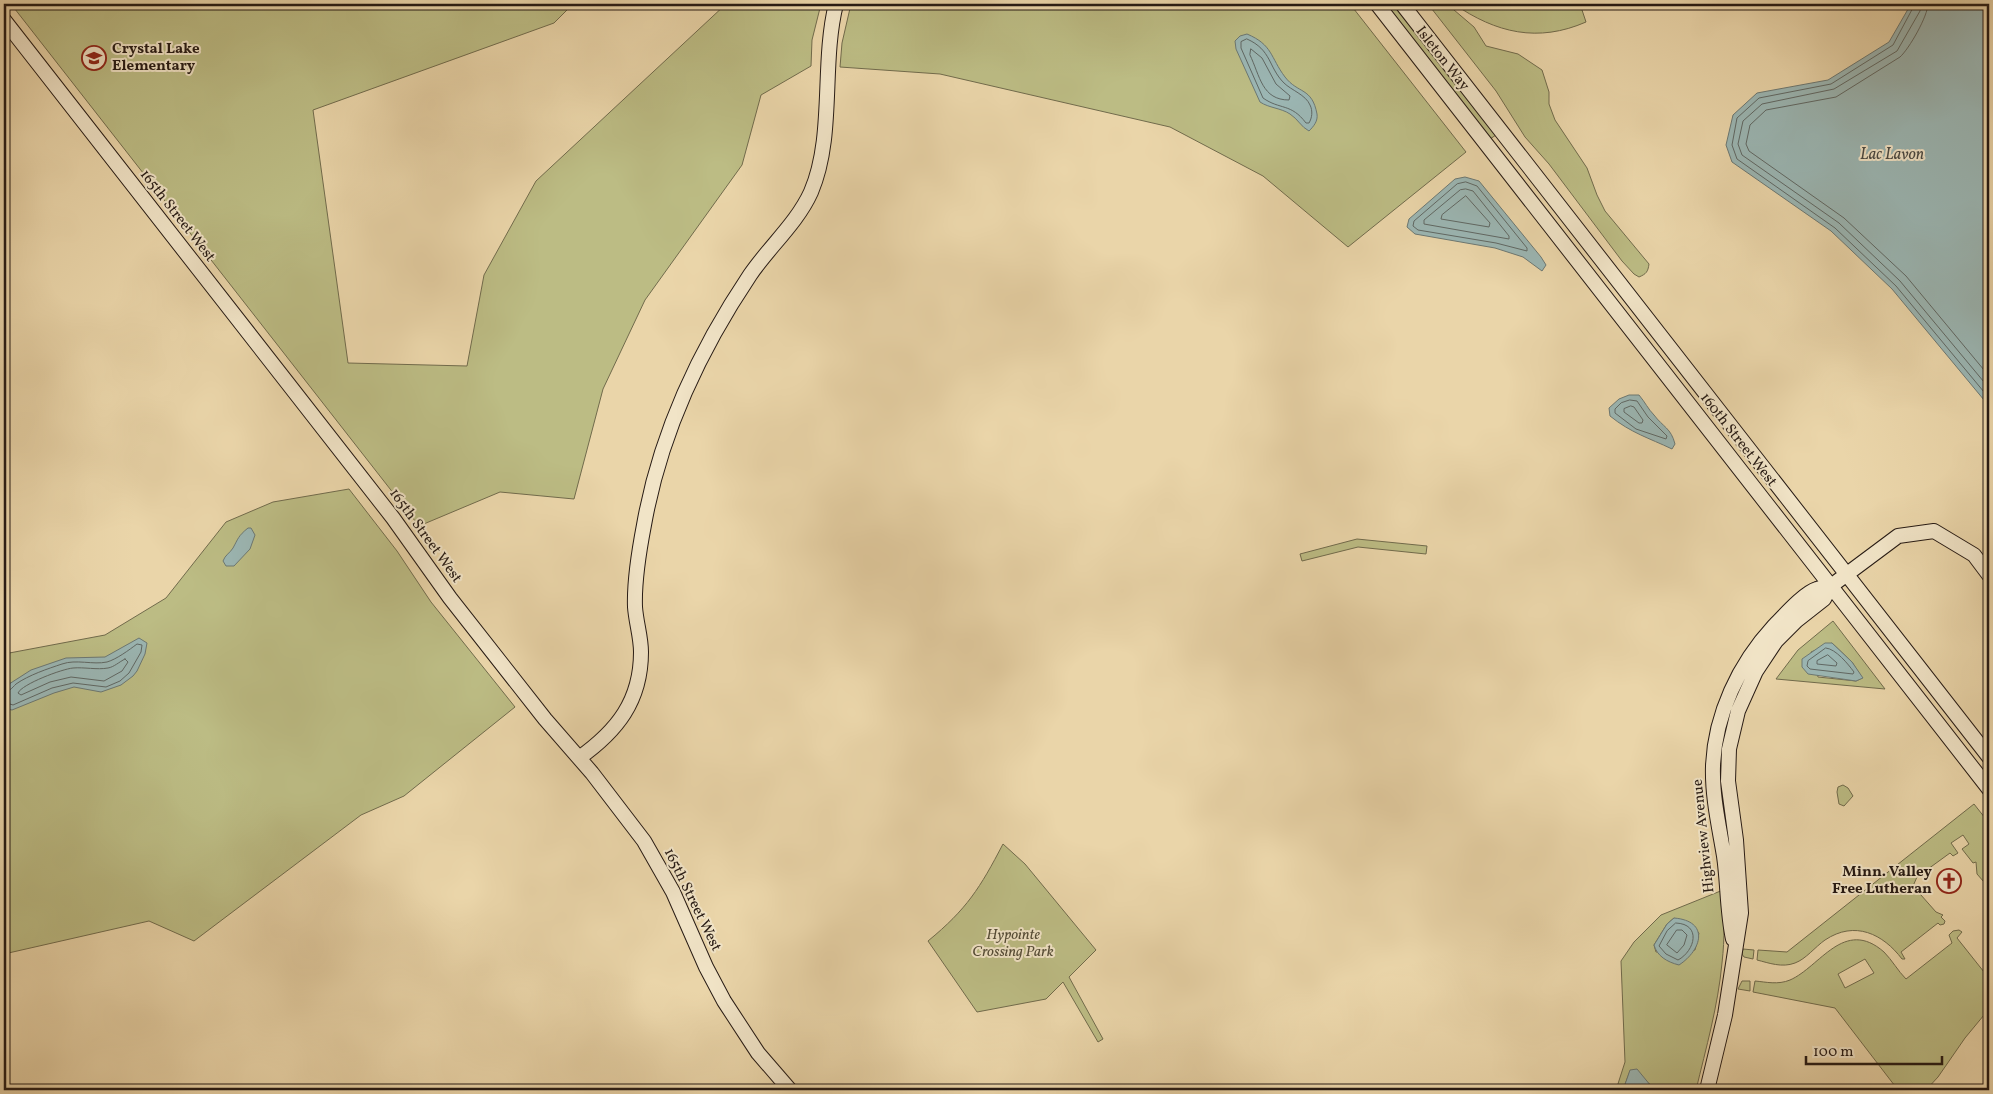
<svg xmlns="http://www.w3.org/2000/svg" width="1993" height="1094" font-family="Vollkorn,serif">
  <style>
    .green { fill: #bcbc84; stroke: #716b4c; fill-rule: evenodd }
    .water { fill: #9bb6b3; stroke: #6c7873 }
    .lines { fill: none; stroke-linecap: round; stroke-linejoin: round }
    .shore { stroke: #606864; stroke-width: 1 }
    .secondary-casing { stroke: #261a14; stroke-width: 16 }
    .secondary { stroke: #f1e4c7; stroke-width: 14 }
    .labels { text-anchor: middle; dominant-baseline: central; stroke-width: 4; stroke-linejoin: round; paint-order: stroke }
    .poi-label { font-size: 15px; font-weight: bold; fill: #261a14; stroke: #f1e4c7; text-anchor: start }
    .street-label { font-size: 15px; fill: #261a14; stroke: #f1e4c7 }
    .park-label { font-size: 15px; font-style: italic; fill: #534b36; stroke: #f1e4c7 }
    .water-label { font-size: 16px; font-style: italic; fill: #494944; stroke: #f1e4c7 }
  </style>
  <rect width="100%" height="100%" fill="#ead5a9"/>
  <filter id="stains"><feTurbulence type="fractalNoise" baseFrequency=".004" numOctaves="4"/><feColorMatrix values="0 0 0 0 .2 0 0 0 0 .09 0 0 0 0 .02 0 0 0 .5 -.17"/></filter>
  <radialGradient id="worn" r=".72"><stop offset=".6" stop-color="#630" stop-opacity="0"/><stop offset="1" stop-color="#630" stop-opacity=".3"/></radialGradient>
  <!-- green -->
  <path class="green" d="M 11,4 L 157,4 L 165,7 L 175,4 L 573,4 L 554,23 L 313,110 L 348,363 L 467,366 L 484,275 L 536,181 L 726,4 L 821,4 L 812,40 L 811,66 L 761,95 L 742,165 L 645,300 L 603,389 L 574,499 L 500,492 L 419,526 Z
    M 851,4 L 1350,4 L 1466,152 L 1348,247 L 1263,176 L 1170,127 L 940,74 L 840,67 L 842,43 Z
    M 1385,4 L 1393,4 L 1496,135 L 1490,139 Z
    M 1428,4 L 1447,4 L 1474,27 L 1486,46 L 1518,54 L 1542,70 L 1549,92 L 1549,104 L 1555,120 L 1587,168 L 1597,195 L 1605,211 L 1649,264 C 1648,272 1646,274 1639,277 L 1634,274 L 1622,261 L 1549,164 L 1525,137 L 1496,91 Z
    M 1454,4 L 1580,4 L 1586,22 C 1538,43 1496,33 1454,4 Z
    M 349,489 L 397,551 L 431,602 L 515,707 L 404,796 L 361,815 L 194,941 L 149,921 L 4,954 L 4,654 L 105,635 L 166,598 L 226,522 L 273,502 Z
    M 1357,539 L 1427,546 L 1426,554 L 1358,547 L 1302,561 L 1300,554 Z
    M 1833,621 L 1885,689 L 1776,679 L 1798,650 ZM 1832,643 L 1852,662 L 1862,678 L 1856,681 L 1818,677 L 1811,652 Z
    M 1843,785 L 1848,788 L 1853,796 L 1844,806 L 1839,804 L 1837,792 L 1838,787 Z
    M 1974,804 L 1989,823 L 1989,878 L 1984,882 L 1977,874 L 1976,862 L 1973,863 L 1962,849 L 1969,844 L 1963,835 L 1951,843 L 1958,853 L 1953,856 L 1950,853 L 1917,877 L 1913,886 L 1936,912 L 1943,915 L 1941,917 L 1945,921 L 1944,924 L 1940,925 L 1938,923 L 1901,952 L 1905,959 L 1902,959 C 1883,934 1855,920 1825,940 C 1815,947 1806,959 1795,963 C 1782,968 1769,963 1757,960 L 1758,950 L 1787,952 Z
    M 1003,844 L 1025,864 L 1096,950 L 1069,977 L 1103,1039 L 1098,1042 L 1063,982 L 1046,999 L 977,1012 L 928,941 C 967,909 980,888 1003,844 Z
    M 1723,890 C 1724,914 1725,938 1722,963 C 1718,1006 1706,1048 1696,1090 L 1650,1090 L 1651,1085 L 1630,1071 L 1623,1090 L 1616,1090 L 1625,1062 L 1621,961 L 1634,942 L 1661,915 ZM 1674,918 L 1699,933 L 1695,950 L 1656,952 L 1654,945 L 1667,924 Z
    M 1959,930 L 1962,932 L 1957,938 L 1988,977 L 1989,976 L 1989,1009 L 1965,1038 L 1938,1077 L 1926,1090 L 1898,1090 L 1835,1008 L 1753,992 L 1755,981 C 1766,982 1778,985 1790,980 C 1820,967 1844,917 1884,952 C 1892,960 1898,971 1906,979 L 1952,943 L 1949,935 L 1953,931 ZM 1865,959 L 1874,973 L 1845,988 L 1838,974 Z
    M 1743,949 L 1754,950 L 1753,959 L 1744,957 L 1742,954 Z
    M 1742,981 L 1750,981 L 1750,991 L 1738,989 Z"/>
  <!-- water -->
  <path class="water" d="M 1911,4 L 1989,4 L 1989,406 L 1892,289 L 1831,231 L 1732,162 L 1726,145 L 1733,115 L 1757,93 L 1828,80 L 1889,42 Z
    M 1247,34 C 1273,45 1270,57 1285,77 C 1298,94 1312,87 1317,114 C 1318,121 1314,126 1309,131 C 1301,127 1298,119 1290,114 C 1281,108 1269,108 1260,102 L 1236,49 L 1235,41 L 1240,36 Z
    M 1465,177 L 1479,181 L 1541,257 L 1546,265 L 1542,271 L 1523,257 L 1495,248 L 1415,234 L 1407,227 L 1409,219 L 1455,179 Z
    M 1629,395 L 1639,395 C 1645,402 1648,409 1654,415 C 1663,427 1671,428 1675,444 L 1672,449 C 1649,438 1631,433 1610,416 L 1609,408 L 1619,399 Z
    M 248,528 L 251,528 L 255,535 L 250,549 L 234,566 L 226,566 L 223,561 C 225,555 230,553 233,548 C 238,539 238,536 248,528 Z
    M 139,638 L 147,643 L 145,654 L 137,671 L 133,676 L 121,685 L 101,692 L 74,687 L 54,693 L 12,710 L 7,709 L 4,705 L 4,691 L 6,686 L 31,670 L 66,658 L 105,657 Z
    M 1825,643 L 1832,643 L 1852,662 L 1863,678 L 1856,681 L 1808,674 L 1802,667 L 1802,659 Z
    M 1674,918 C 1710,921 1702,950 1679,965 C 1667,962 1657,956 1654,945 L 1667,924 Z
    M 1637,1069 L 1651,1086 L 1650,1090 L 1623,1090 L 1630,1070 Z"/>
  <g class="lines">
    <!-- shore -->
    <path class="shore" d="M 1915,4 L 1893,45 L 1831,84 L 1759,98 L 1737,118 L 1732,145 L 1737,159 L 1835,228 L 1896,286 L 1989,398
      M 1921,4 L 1920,11 L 1897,51 L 1834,89 L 1762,104 L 1743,121 L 1738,144 L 1742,155 L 1839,223 L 1900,281 L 1989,388
      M 1928,4 C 1928,16 1909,49 1900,57 L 1836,97 L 1766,110 L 1750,125 L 1746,144 L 1749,151 L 1844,218 L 1906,276 L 1989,376
      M 1247,39 C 1272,50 1268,67 1284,83 C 1291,90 1306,95 1310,105 C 1313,111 1312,118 1309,123 L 1306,123 C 1291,103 1280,110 1263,98 L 1241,48 L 1241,42 Z
      M 1251,49 L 1262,58 L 1276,84 L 1290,96 L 1289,100 C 1262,100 1260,76 1250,55 Z
      M 1466,182 L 1477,186 L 1527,248 L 1527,251 L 1496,243 L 1418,230 L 1413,226 L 1414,221 L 1457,184 Z
      M 1466,189 L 1473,191 L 1509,236 L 1509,239 L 1424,224 L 1424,220 L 1460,190 Z
      M 1466,196 L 1490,223 L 1489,227 L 1441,219 L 1442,215 Z
      M 1630,400 L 1637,401 L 1648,417 L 1667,436 L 1666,439 L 1636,429 L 1615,413 L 1615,409 L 1621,403 Z
      M 1631,406 L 1634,407 L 1643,420 L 1642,423 L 1639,423 L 1624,412 L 1624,409 Z
      M 1826,648 C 1836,649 1848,664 1854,672 L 1853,674 L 1810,669 L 1807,666 L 1808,661 Z
      M 1828,655 L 1837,663 L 1836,666 L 1817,664 L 1817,661 Z
      M 125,659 L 128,662 L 122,671 L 104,681 L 71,677 L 50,682 L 21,695 L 18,693 C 22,684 62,669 73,668 C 84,667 97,670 108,668 C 114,667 119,662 125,659 Z
      M 4,692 C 9,692 12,688 16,684 C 29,675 47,669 62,664 C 76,659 93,665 107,662 C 117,659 129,650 137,644 L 142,645 L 141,652 L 129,673 L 120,681 L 106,687 L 73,683 L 52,688 L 13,705 L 4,702
      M 1676,923 C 1702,924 1695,951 1678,960 L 1666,954 L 1659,946 L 1667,931 Z
      M 1677,930 L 1682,930 L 1687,935 L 1684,945 L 1677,953 L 1667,945 Z"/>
    <defs>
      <path id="secondary" d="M 1377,4 L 1989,789
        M 1402,4 L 1989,757
        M 4,20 L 393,518 L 450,598 L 545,719 L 592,773 L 644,841 L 673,892 L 706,967 L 724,1001 L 758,1053 L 790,1090
        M 579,758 C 617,731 641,701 641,652 C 641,637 636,622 635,607 C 634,580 639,551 644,525 C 660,434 699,351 750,275 C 769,247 797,223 811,192 C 835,136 821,64 836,4
        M 1733,939 C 1727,911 1728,883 1724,856 C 1719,826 1712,796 1713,766 C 1715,714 1739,664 1774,626 C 1784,616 1804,593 1817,589 C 1821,587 1827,587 1831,586
        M 1707,1090 L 1725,1015 L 1741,913 L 1736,840 L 1728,781 L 1729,749 L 1738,711 L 1756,671 L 1776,641 L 1796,621 L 1824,599 L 1831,586 L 1898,536 L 1934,531 L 1974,555 L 1989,575"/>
    </defs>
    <!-- secondary casing -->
    <use href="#secondary" class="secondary-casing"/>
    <!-- secondary -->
    <use href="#secondary" class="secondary"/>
  </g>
  <!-- icons -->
  <defs>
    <symbol id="school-ring" viewBox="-11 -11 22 22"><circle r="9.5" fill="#f1e4c7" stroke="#8f2418" stroke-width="1.5"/><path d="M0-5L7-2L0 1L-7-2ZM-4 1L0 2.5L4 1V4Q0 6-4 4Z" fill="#8f2418"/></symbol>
    <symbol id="church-ring" viewBox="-11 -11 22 22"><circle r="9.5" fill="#f1e4c7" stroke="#8f2418" stroke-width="1.5"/><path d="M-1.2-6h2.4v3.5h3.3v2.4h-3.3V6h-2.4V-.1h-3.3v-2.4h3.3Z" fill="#8f2418"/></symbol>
  </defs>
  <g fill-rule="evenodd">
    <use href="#school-ring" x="80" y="44" width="28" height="28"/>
    <use href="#church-ring" x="1935" y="867" width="28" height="28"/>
  </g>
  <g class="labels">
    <!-- poi labels -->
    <g class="poi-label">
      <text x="112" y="49">Crystal Lake<tspan x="112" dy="17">Elementary</tspan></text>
      <text x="1932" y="872" text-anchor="end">Minn. Valley<tspan x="1932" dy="17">Free Lutheran</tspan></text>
    </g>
    <!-- street labels -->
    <g class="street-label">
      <text transform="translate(1442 59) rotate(52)">Isleton Way</text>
      <text transform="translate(177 216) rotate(52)">165th Street West</text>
      <text transform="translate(1738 440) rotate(52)">160th Street West</text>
      <text transform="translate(425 536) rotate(54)">165th Street West</text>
      <text transform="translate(1704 836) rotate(-96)">Highview Avenue</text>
      <text transform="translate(692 900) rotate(64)">165th Street West</text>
    </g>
    <!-- park labels -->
    <g class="park-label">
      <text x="1013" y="935">Hypointe<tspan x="1013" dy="17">Crossing Park</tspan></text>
    </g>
    <!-- water labels -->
    <g class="water-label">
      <text x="1892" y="155">Lac Lavon</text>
    </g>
  </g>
  <!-- margin -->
  <rect width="1993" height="1094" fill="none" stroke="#ead5a9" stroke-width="20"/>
  <rect x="5" y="5" width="1983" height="1084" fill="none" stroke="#261a14" stroke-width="2.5"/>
  <rect x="10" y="10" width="1973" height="1074" fill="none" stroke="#261a14"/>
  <!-- scale -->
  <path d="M1806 1056v8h136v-8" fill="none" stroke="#261a14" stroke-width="2.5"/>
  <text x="1813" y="1056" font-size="15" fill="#261a14" stroke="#f1e4c7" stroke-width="4" paint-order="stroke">100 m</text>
  <rect width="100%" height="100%" filter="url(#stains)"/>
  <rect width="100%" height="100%" fill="url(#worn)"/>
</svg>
